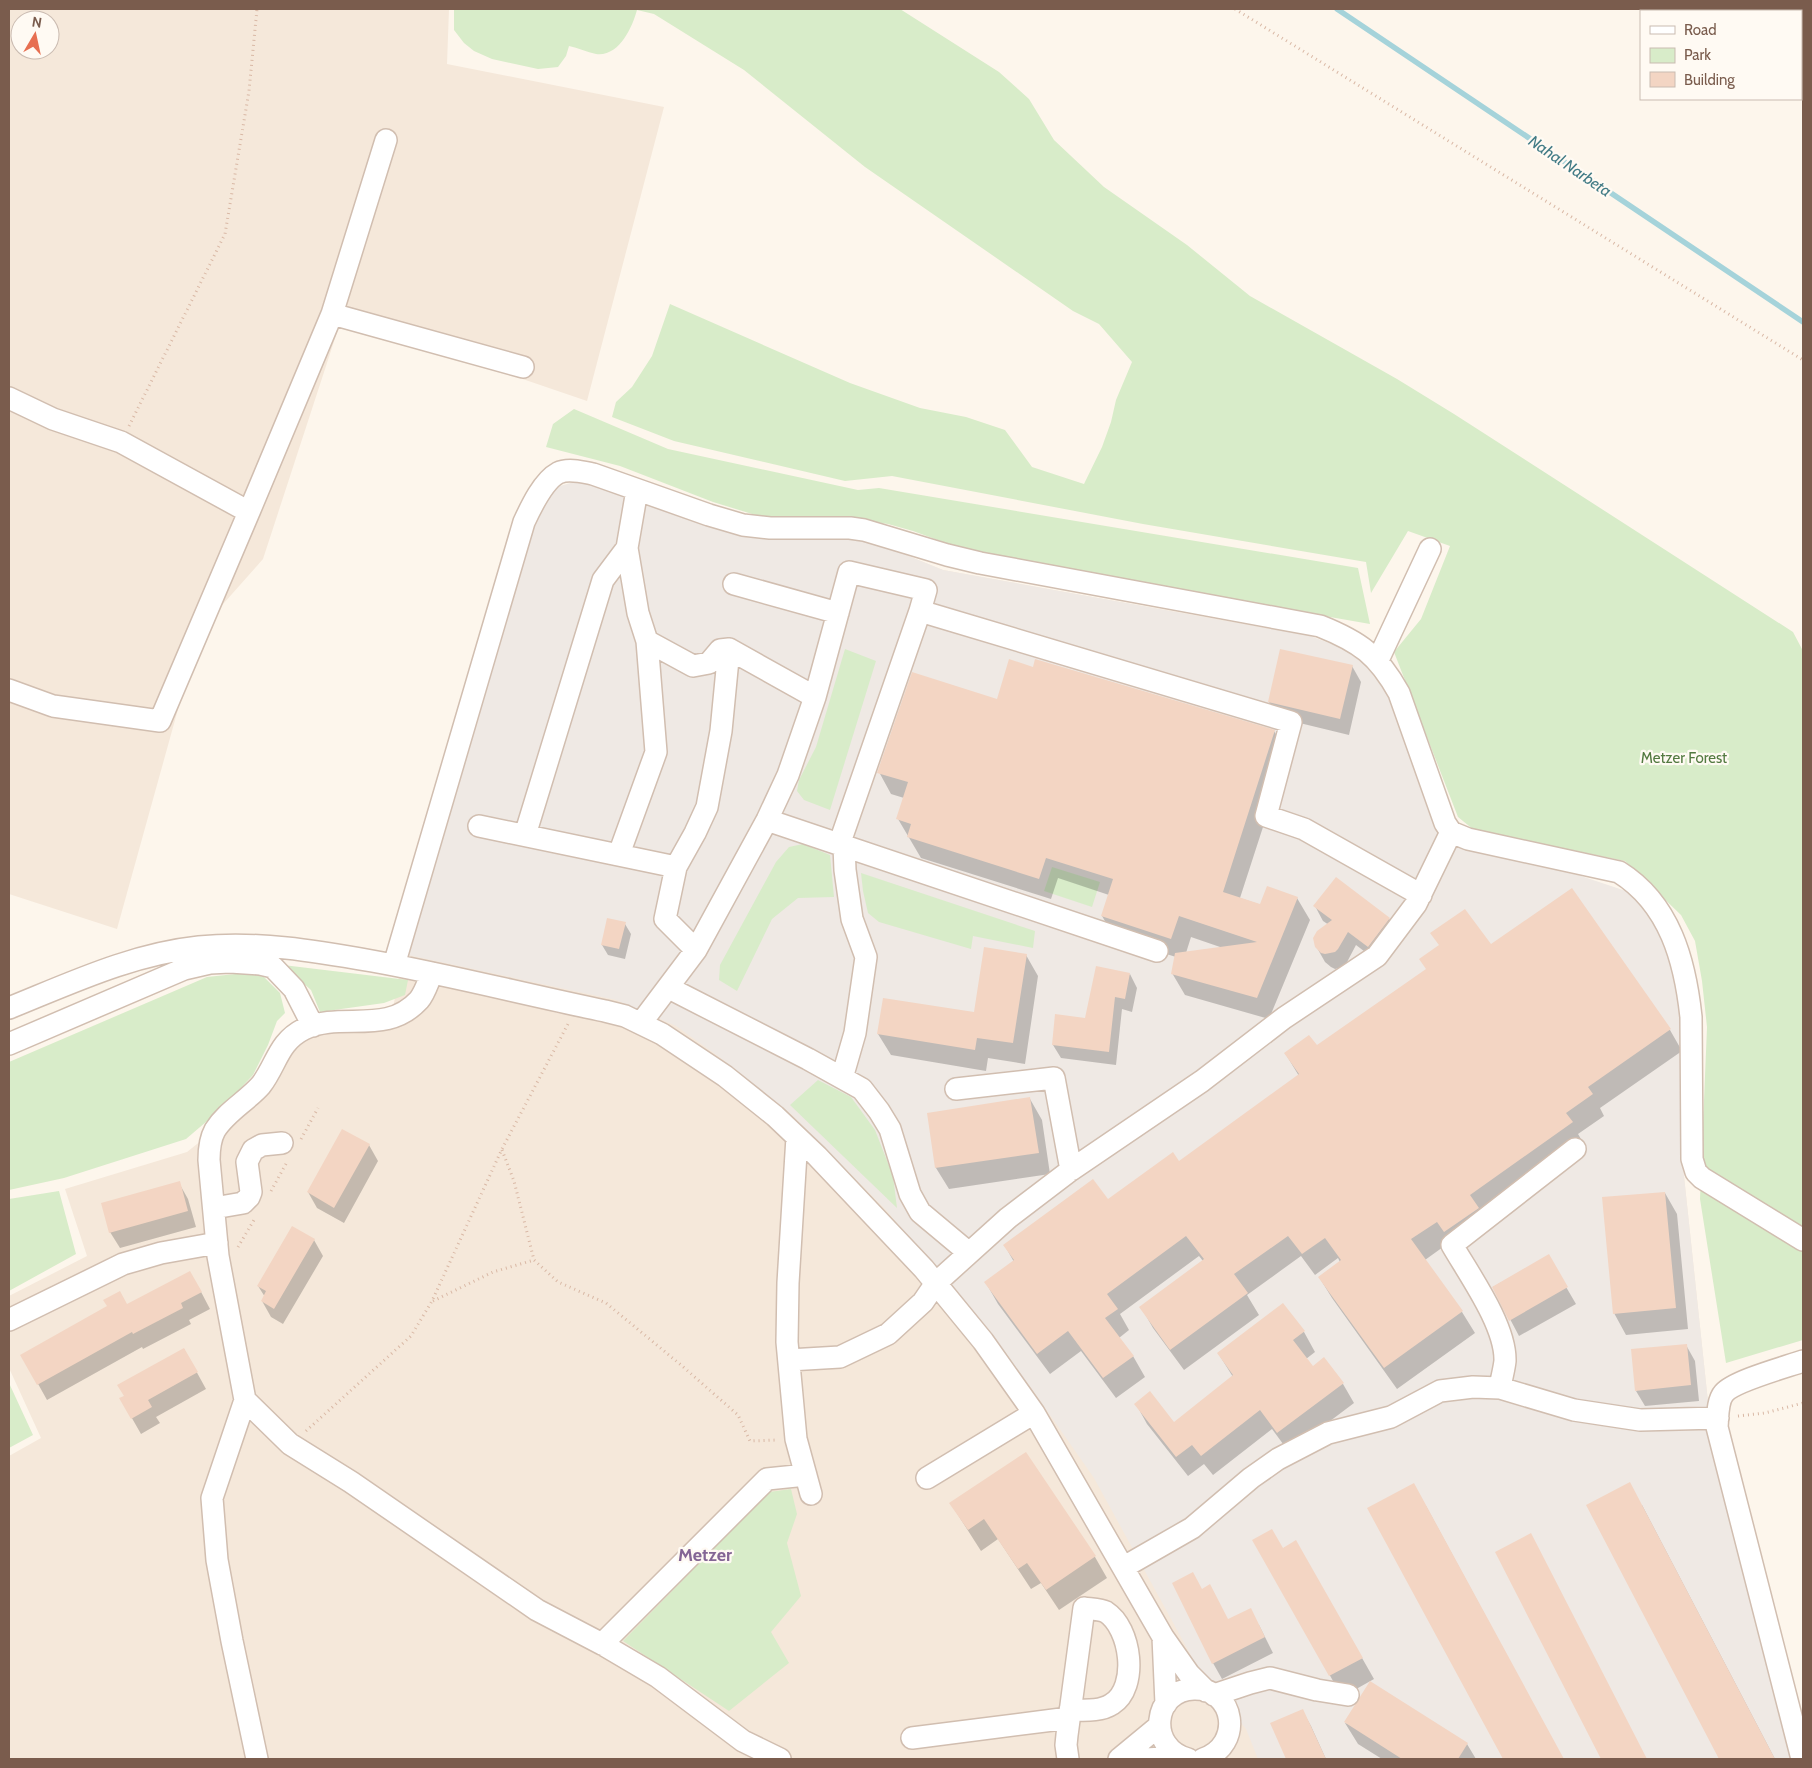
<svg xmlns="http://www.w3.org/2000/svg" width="1812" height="1768" font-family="Cabin,sans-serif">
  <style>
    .residential { fill: #f5e8da; fill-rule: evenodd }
    .industrial { fill: #efe9e4 }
    .green { fill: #d8ecc9 }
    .shadow { fill: #0003; fill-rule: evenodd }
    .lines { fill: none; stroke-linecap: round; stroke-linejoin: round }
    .stream { stroke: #a5d3da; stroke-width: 5.5 }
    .building { fill: #f3d5c3 }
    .minor-casing { stroke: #d1beb0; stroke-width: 24 }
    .path { stroke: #d9b8a5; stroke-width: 3; stroke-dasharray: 1 4; stroke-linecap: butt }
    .minor { stroke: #fff; stroke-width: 21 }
    .labels { text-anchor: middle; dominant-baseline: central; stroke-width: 4.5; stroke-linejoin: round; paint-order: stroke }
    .park-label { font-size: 15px; fill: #537a41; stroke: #fffaf3 }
    .water-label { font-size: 16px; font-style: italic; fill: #437c86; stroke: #fffaf3 }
    .quarter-label { font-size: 18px; font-weight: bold; fill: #846695; stroke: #fffaf3 }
  </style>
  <rect width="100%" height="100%" fill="#fdf6ec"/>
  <!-- residential -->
  <path class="residential" d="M 9,9 L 449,9 L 447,64 L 664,107 L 587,401 L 342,317 L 263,559 L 200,630 L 117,929 L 9,894 ZM 20,20 L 50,20 L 50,50 L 20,50 Z
    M 683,515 L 710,527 L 752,534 L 891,549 L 943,570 L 1310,636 L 1365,665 L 1438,831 L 1458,847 L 1581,876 L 1681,1148 L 1711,1430 L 1796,1759 L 9,1759 L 9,1456 L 41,1438 L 9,1368 L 9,1296 L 87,1256 L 65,1189 L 187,1152 L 276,1081 L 294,1044 L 318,1027 L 392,1013 L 408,929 Z"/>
  <!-- industrial -->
  <path class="industrial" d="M 581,480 L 683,515 L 710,527 L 752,534 L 858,539 L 891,549 L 943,570 L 1310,636 L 1343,648 L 1365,665 L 1391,698 L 1438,831 L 1458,847 L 1581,876 L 1632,893 L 1670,942 L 1683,1003 L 1681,1148 L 1711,1430 L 1796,1759 L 1258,1759 L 1246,1729 L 1200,1672 L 1094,1478 L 1029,1385 L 887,1211 L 791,1114 L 722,1059 L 676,1026 L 616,1000 L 403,954 L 537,510 L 553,488 Z"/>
  <!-- green -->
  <path class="green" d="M 454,9 L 900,9 L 999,72 L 1029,99 L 1054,140 L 1104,187 L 1187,245 L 1250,296 L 1397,379 L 1454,414 L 1793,632 L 1803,651 L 1803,1340 L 1726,1363 L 1700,1199 L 1707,1027 L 1702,981 L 1695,941 L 1681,915 L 1625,861 L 1474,830 L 1458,817 L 1394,652 L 1421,619 L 1450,546 L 1408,531 L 1371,593 L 1366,562 L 1143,524 L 892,476 L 845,481 L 674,441 L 612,417 L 616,402 L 632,387 L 652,356 L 670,304 L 850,383 L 920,408 L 966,417 L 1005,430 L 1032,467 L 1084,484 L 1102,447 L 1111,422 L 1116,400 L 1132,362 L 1099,324 L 1073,311 L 865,167 L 744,70 L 654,14 L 637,10 C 632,28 619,57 596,54 C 587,52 578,48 569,46 L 566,56 L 558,67 L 538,69 L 492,59 L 474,51 L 464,43 L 454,30 Z
    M 574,409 L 668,449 L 858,490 L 879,488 L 1358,568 L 1370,624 L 1009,561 L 965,550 L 913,531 L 888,524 L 856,519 L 762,517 L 713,502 L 620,466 L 546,447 L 553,424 Z
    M 845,649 L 876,661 L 830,810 L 804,800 L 797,791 L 799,780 L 816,747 Z
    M 803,844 L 830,855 L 834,897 L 798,898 L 772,919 L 737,991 L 719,980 L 720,965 L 776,862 L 789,847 Z
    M 1052,867 L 1100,882 L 1092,907 L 1044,891 Z
    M 861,873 L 1035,931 L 1033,948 L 973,936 L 971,949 L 879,922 L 868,913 L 863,891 Z
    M 283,965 L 408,980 L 405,995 L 384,1003 L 320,1012 L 311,990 Z
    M 245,973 L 264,977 L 280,993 L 285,1013 L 277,1021 L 268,1045 L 253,1075 L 220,1110 L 186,1139 L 64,1178 L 9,1190 L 9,1062 L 207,977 Z
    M 818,1080 L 851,1097 L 875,1130 L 893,1176 L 897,1208 L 790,1105 Z
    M 59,1191 L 76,1254 L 9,1291 L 9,1199 Z
    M 9,1383 L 33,1435 L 9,1448 Z
    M 791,1489 L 797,1514 L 787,1543 L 801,1596 L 771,1632 L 789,1663 L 729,1711 L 623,1641 L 769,1492 Z"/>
  <!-- shadow -->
  <path class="shadow" d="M 1352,666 L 1361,682 L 1349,735 L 1279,718 L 1269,702 Z
    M 997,701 L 1274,731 L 1287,753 L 1240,898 L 1261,905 L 1297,898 L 1310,920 L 1269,1019 L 1185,995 L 1172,973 L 1176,957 L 1115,938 L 1102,916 L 1109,895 L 1058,878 L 1051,899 L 921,858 L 898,819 L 904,798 L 891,794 L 879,772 ZM 1191,937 L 1223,948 L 1186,953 Z
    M 1315,906 L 1389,919 L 1398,933 L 1377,961 L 1356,945 L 1346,964 L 1343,967 L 1335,969 L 1331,967 L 1325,962 L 1316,946 L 1329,925 L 1323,921 Z
    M 625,924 L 631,934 L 625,959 L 608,955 L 602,945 Z
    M 1432,933 L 1490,946 L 1670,1030 L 1682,1051 L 1600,1108 L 1604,1116 L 1578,1134 L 1584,1144 L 1482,1216 L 1490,1230 L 1457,1252 L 1450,1242 L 1425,1260 L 1462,1312 L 1475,1333 L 1397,1389 L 1332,1298 L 1319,1277 L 1340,1262 L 1338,1258 L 1315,1275 L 1301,1256 L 1247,1295 L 1259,1315 L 1184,1370 L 1153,1328 L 1141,1307 L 1203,1261 L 1199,1256 L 1120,1314 L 1129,1330 L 1119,1338 L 1133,1356 L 1145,1377 L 1116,1398 L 1081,1351 L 1050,1374 L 998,1304 L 986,1283 L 1014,1262 L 1005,1246 L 1107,1201 L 1179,1162 L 1299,1076 L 1285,1053 L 1316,1047 L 1427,970 L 1440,946 Z
    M 1026,955 L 1038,976 L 1025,1064 L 988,1058 L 986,1071 L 891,1055 L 878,1034 L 975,1013 Z
    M 1130,974 L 1137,988 L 1132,1012 L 1122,1009 L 1116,1065 L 1061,1058 L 1053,1045 L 1086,1019 Z
    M 1030,1099 L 1042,1120 L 1050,1174 L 949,1189 L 936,1168 L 928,1114 Z
    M 369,1145 L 378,1161 L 344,1223 L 317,1208 L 308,1192 Z
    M 179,1183 L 188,1199 L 196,1227 L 120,1248 L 110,1232 Z
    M 1665,1193 L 1677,1214 L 1688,1329 L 1626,1335 L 1614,1313 Z
    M 314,1240 L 323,1256 L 283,1324 L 271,1317 L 262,1301 L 265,1297 L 258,1286 Z
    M 1548,1256 L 1576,1304 L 1519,1336 L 1493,1287 Z
    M 199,1288 L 210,1309 L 189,1320 L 191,1324 L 143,1349 L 142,1347 L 47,1400 L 22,1355 L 127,1305 Z
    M 1283,1305 L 1304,1332 L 1315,1352 L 1306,1359 L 1313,1368 L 1324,1359 L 1343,1384 L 1354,1403 L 1289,1452 L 1272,1429 L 1213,1475 L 1204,1464 L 1188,1476 L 1147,1424 L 1136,1404 L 1174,1423 L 1233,1377 L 1218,1353 Z
    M 1686,1345 L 1695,1361 L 1699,1401 L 1645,1406 L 1636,1391 Z
    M 184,1349 L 206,1389 L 156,1417 L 160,1423 L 141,1434 L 121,1399 Z
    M 1025,1454 L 1095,1557 L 1107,1578 L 1059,1610 L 1041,1583 L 1031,1589 L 998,1539 L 981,1551 L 951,1504 Z
    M 1587,1505 L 1642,1505 L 1775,1759 L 1721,1759 Z
    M 1426,1506 L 1563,1759 L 1505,1759 L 1369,1509 Z
    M 1254,1540 L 1282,1549 L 1296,1542 L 1374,1679 L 1342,1697 Z
    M 1228,1621 L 1259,1625 L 1273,1653 L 1222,1679 L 1213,1663 Z
    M 1302,1710 L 1311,1726 L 1326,1759 L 1288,1759 L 1272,1724 Z
    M 1345,1723 L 1467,1744 L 1476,1759 L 1382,1759 L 1358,1744 Z"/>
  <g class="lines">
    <!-- stream -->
    <path class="stream" d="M 1337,9 L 1803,322"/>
  </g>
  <!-- building -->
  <path class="building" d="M 1280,649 L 1353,665 L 1340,719 L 1268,702 Z
    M 1009,659 L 1033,667 L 1035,659 L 1275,730 L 1223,892 L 1260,904 L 1267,886 L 1298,897 L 1257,998 L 1171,974 L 1175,953 L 1257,942 L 1179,916 L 1171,939 L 1101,916 L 1113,879 L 1046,858 L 1039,879 L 907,837 L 911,824 L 896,819 L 908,782 L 877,773 L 912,672 L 997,699 Z
    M 1336,877 L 1390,918 L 1368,947 L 1348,932 L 1338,949 L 1335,952 L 1325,954 L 1321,953 L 1315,947 L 1313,938 L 1317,931 L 1332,920 L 1313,906 Z
    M 1572,888 L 1671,1029 L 1588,1087 L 1593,1094 L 1566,1113 L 1573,1122 L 1470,1195 L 1479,1208 L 1444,1232 L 1437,1222 L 1411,1239 L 1463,1311 L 1384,1368 L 1318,1277 L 1341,1260 L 1325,1238 L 1302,1254 L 1288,1236 L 1234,1274 L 1248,1293 L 1170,1350 L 1139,1307 L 1204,1259 L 1186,1236 L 1107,1294 L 1118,1309 L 1105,1318 L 1134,1356 L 1103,1378 L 1068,1331 L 1037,1354 L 984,1282 L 1014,1260 L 1003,1245 L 1093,1179 L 1108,1199 L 1173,1152 L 1179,1161 L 1299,1074 L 1284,1053 L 1309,1035 L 1317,1045 L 1426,969 L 1419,959 L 1439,945 L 1430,933 L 1465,909 L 1491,944 Z
    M 607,918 L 626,922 L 619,949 L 601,945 Z
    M 984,947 L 1027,954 L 1013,1043 L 977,1038 L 975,1050 L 877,1034 L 883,998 L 974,1012 Z
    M 1096,966 L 1130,973 L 1125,999 L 1115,997 L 1109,1052 L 1052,1045 L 1055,1014 L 1085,1018 Z
    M 1030,1097 L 1039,1153 L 935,1168 L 927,1113 Z
    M 342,1129 L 370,1144 L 334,1208 L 307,1192 Z
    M 180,1181 L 188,1211 L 109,1233 L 101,1203 Z
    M 1665,1192 L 1676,1308 L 1613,1314 L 1602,1197 Z
    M 292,1226 L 315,1239 L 274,1309 L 261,1301 L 266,1291 L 257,1286 Z
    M 1549,1254 L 1568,1287 L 1509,1321 L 1492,1287 Z
    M 190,1271 L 202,1292 L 181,1303 L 183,1308 L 133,1334 L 132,1332 L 37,1385 L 20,1355 L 107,1306 L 103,1300 L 120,1291 L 127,1304 Z
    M 1283,1303 L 1305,1331 L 1293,1340 L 1313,1366 L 1324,1357 L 1344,1383 L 1277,1433 L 1260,1410 L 1201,1456 L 1192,1445 L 1176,1457 L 1134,1404 L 1150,1391 L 1174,1422 L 1233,1375 L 1217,1353 Z
    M 1687,1344 L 1691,1385 L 1635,1391 L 1631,1349 Z
    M 184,1348 L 198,1372 L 148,1400 L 152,1407 L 131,1419 L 119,1398 L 124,1396 L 117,1385 Z
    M 1026,1452 L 1096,1556 L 1046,1590 L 1027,1563 L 1018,1569 L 984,1519 L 968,1530 L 949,1503 Z
    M 1630,1482 L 1775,1759 L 1719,1759 L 1586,1505 Z
    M 1414,1483 L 1564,1759 L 1503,1759 L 1367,1508 Z
    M 1272,1529 L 1283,1548 L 1296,1540 L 1363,1658 L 1329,1676 L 1252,1540 Z
    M 1531,1533 L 1647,1759 L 1601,1759 L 1495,1552 Z
    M 1193,1572 L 1202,1589 L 1210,1584 L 1228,1619 L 1251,1608 L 1265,1637 L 1212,1664 L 1172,1583 Z
    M 1370,1681 L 1468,1743 L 1458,1759 L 1402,1759 L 1344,1722 Z
    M 1303,1709 L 1326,1759 L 1286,1759 L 1270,1723 Z"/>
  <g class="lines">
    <defs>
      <path id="minor" d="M 332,314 L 523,367
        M 9,398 L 53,419 L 121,442 L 249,512 L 332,314 L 386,140
        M 734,584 L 838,613
        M 647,641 L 693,666 L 709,663 L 720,650 L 729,649 L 815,697
        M 1378,660 L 1430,549
        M 9,690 L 53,706 L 160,721 L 249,512
        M 767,820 L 1157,951
        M 479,826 L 676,867
        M 525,835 L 603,580 L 627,548 L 637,490
        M 839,845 L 920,611
        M 619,854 L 656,752 L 647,641 L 638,613 L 627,548
        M 696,950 L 665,919 L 676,867 L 695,833 L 707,807 L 721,731 L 729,649
        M 394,965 L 524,522 C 531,507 543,481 558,473 C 568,468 583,472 593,474 L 709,515 L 743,525 L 770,528 L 850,528 L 864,530 L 947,555 L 980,563 L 1320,626 C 1360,642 1378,655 1399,693 L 1445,823 L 1451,832 L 1468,839 L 1619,872 C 1670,904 1685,961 1691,1017 L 1692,1159 L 1696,1172 L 1702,1178 L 1803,1240
        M 432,973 C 428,982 425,993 419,1000 C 386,1036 342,1011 304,1029 C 278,1042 277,1064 261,1085 C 247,1101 226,1112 215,1130 C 210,1139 209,1149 209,1160 L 218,1256 L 245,1400 L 290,1444 L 351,1482 L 537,1610 L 602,1644 L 658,1677 L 743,1741 L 780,1759
        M 669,988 L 808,1059 L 862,1089 L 879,1111 L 890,1129 L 910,1194 L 920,1212 L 969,1253
        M 9,1008 C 71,983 132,954 199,947 C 258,941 315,951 372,961 C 450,975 527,995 605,1011 L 625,1016 L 662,1034 L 725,1076 L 775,1116 L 817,1156 L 924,1269 L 983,1341 L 1034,1413 L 1163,1637 L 1189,1674 L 1206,1691
        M 641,1023 L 696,950 L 767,820 L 788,775 L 815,697 L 849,572 L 926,590 L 920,611 L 1291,722 L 1266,816 L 1304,829 L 1421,895
        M 9,1044 L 184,969 L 210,963 L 230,962 L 260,964 L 273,967 L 294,989 L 313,1026
        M 842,1078 L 855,1033 L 866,957 L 852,919 L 845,870 L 844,846
        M 956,1089 L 1054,1078 L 1071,1170
        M 797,1137 L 788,1283 L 787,1342 L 796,1439 L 811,1494
        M 214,1208 L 243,1203 L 249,1197 L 251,1192 L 247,1162 L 253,1150 L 262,1145 L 282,1143
        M 9,1320 L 123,1264 L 161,1253 L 217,1243
        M 789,1360 L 840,1357 L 888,1334 L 923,1302 L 936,1283 L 1008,1218 L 1071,1170 L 1202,1081 L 1284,1018 L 1377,956 L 1416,904 L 1451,832
        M 1500,1388 C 1501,1380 1504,1370 1505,1361 C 1506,1326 1470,1276 1452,1245 L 1575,1149
        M 245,1400 L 212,1498 L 217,1560 L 232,1641 L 257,1759
        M 927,1478 L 1034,1413
        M 1124,1567 L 1192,1528 L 1251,1478 L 1278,1459 L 1328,1433 L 1391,1417 L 1440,1391 L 1473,1387 L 1500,1388 L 1574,1410 L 1640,1420 L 1718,1418
        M 1163,1637 L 1166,1704
        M 602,1644 L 767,1479 L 806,1475
        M 1214,1695 L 1250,1683 L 1270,1678 L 1317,1690 L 1348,1695
        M 912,1738 L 1069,1718
        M 1068,1759 L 1066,1745 L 1067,1735 L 1084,1608 C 1090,1609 1100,1609 1106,1612 C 1131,1628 1139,1687 1112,1704 C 1100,1712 1083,1710 1070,1710
        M 1119,1759 L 1159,1726
        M 1146,1759 L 1179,1757
        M 1188,1759 C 1147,1748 1152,1690 1194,1689 C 1235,1688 1244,1745 1203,1759
        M 1802,1759 L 1717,1427 C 1718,1417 1717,1401 1724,1393 C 1734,1381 1786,1367 1803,1361"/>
    </defs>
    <!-- minor casing -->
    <use href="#minor" class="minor-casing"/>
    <!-- path -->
    <path class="path" d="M 1235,9 L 1803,360
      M 129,426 L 225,234 L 249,91 L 257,9
      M 301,1139 L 318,1108
      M 502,1150 L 514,1181 L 534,1260 L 558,1282 L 606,1303 L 681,1365 L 738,1415 L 750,1441 L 777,1440
      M 271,1191 L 287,1162
      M 238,1247 L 254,1220
      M 433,1301 L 493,1272 L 534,1260
      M 1738,1416 L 1765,1413 L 1803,1403
      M 306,1431 L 411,1336 L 432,1301 L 502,1149 L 569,1022"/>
    <!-- minor -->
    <use href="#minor" class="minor"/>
  </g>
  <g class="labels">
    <!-- park labels -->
    <g class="park-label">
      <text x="1684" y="758">Metzer Forest</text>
    </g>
    <!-- water labels -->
    <g class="water-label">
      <text transform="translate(1570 166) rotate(34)">Nahal Narbeta</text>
    </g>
    <!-- quarter labels -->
    <g class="quarter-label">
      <text x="705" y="1555">Metzer</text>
    </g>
  </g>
  <!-- border -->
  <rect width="1812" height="1768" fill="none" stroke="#7a5c4d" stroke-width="20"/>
  <!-- legend -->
  <rect x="1640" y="10" width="162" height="90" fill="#fffaf3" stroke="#cabbb1"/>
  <rect x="1650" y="26" width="25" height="8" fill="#ffffff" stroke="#cabbb1"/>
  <text x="1684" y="35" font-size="15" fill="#7a5c4d">Road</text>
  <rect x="1650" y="48" width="25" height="15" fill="#d8ecc9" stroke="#cabbb1"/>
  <text x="1684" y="60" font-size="15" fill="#7a5c4d">Park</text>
  <rect x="1650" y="72" width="25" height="15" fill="#f3d5c3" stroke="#cabbb1"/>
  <text x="1684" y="85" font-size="15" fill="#7a5c4d">Building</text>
  <!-- north arrow -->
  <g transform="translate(35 35) rotate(9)"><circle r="24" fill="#fffaf3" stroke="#cabbb1"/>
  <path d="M0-4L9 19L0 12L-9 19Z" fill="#e76f51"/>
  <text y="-8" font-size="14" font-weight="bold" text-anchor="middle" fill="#7a5c4d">N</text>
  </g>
</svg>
